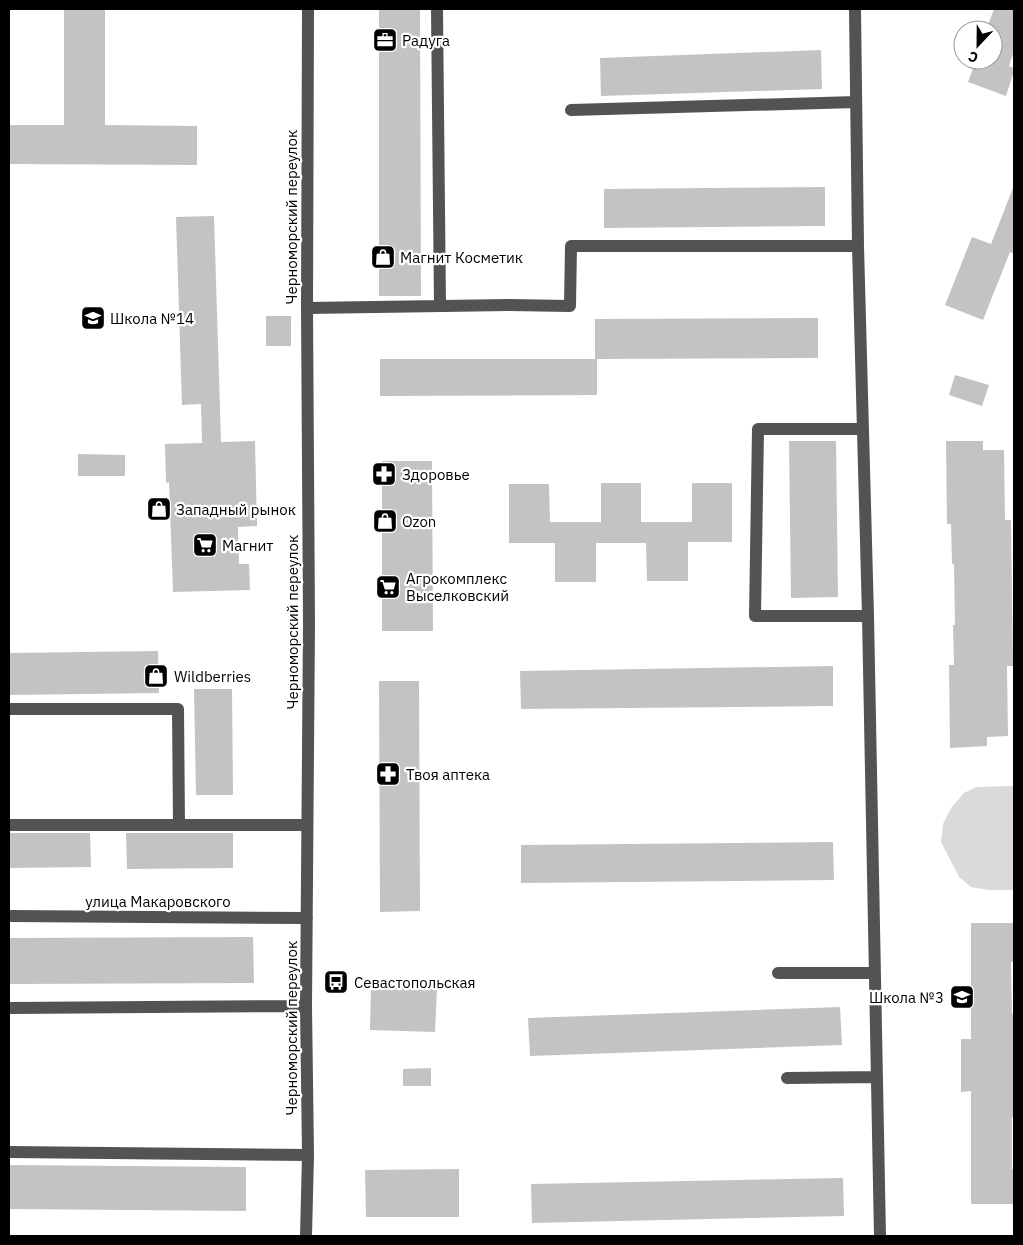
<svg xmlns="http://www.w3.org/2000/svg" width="1023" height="1245" font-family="'IBM Plex Sans',sans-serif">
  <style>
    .green { fill: #dadada }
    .building { fill: #c3c3c3 }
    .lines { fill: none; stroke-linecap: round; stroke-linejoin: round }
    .minor { stroke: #535353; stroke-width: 12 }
    .labels { text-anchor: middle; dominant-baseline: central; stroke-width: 4.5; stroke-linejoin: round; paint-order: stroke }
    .poi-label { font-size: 15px; fill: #000; stroke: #fff; text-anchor: start }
    .street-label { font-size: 15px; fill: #000; stroke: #fff }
  </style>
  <rect width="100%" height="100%" fill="#fff"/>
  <!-- green -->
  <path class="green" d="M 1014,786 L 1014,890 L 989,890 L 971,887 L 959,877 L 941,842 L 943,824 L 951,808 L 964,793 L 976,787 Z"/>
  <!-- building -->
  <path class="building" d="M 64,9 L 105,9 L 105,125 L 197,126 L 197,165 L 9,164 L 9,125 L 64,125 Z
    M 379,9 L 420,9 L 421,296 L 379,296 Z
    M 994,9 L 1014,9 L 1014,51 L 1009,66 L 1014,68 L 1014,71 L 1006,96 L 968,82 L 976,60 L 993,60 L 993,30 L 986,30 Z
    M 821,50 L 822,89 L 601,96 L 600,58 Z
    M 825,187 L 825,226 L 604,228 L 604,189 Z
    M 1013,188 L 1014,188 L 1014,254 L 1010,252 L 983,320 L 945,305 L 972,237 L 991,244 Z
    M 214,216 L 221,442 L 255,441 L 257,526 L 238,527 L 239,564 L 249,564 L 250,590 L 173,592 L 169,482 L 166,483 L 165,444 L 202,443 L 201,404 L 182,405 L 176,217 Z
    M 266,316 L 291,316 L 291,346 L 266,346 Z
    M 818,318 L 818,358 L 597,359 L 597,395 L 380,396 L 380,359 L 595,359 L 595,319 Z
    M 955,375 L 989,385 L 982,406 L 949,395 Z
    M 789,441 L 836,441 L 838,597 L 791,598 Z
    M 946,441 L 983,441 L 983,450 L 1004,450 L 1005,520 L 1011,520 L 1013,666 L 1007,666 L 1008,736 L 987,737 L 987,746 L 950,748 L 949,665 L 954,665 L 953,625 L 955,625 L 954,564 L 952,564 L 951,524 L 947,524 Z
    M 78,454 L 125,455 L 125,476 L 78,476 Z
    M 382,461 L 432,461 L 433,631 L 382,631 Z
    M 601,483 L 641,483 L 641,522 L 692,522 L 692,483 L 732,483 L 732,542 L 688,542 L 688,581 L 647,581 L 646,543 L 596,543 L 596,582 L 555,582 L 555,543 L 509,543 L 509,484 L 549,484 L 550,522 L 601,522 Z
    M 158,651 L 159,693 L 9,695 L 9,653 Z
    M 833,666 L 833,706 L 521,709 L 520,671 Z
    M 379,681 L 419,681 L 420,911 L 380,912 Z
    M 194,689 L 232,689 L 233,795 L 196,795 Z
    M 9,833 L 90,833 L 91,867 L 9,868 Z
    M 126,833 L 233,833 L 233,868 L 127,869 Z
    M 833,842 L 834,880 L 521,883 L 521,845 Z
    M 971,923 L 1014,923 L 1014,962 L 1011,962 L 1012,1014 L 1014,1014 L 1014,1117 L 1012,1117 L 1012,1169 L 1014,1169 L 1014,1204 L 971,1204 L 971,1091 L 961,1092 L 961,1039 L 971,1039 Z
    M 253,937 L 254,983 L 9,984 L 9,938 Z
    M 371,986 L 437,988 L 435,1032 L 370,1030 Z
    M 840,1007 L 842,1045 L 530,1056 L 528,1018 Z
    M 431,1068 L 431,1086 L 403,1086 L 403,1069 Z
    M 9,1165 L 246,1167 L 246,1211 L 9,1209 Z
    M 459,1169 L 459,1217 L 366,1217 L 365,1170 Z
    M 843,1178 L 844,1216 L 532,1223 L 531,1184 Z"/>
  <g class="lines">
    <!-- minor -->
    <path class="minor" d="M 437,9 L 440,306
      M 855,9 L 858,246 L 868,616 L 880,1236
      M 571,110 L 856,102
      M 307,308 L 509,305 L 570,306 L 571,246 L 858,246
      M 862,429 L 758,429 L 755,616 L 868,616
      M 9,709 L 178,709 L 179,825
      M 9,825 L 307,825
      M 9,916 L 307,918
      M 778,973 L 874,973
      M 9,1008 L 306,1006
      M 787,1078 L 876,1077
      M 9,1152 L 308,1155
      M 306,1236 L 308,1155 L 306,1006 L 309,624 L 307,308 L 308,9"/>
  </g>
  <!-- icons -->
  <defs>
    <symbol id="office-square" viewBox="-11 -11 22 22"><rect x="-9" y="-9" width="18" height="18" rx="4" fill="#000" stroke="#fff"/><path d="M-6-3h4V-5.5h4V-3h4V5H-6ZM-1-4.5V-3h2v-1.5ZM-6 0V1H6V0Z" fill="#fff"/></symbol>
    <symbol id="shop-square" viewBox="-11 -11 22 22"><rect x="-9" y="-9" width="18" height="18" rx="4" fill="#000" stroke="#fff"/><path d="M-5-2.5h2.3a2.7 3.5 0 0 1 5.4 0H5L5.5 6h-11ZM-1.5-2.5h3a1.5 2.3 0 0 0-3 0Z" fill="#fff"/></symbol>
    <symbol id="school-square" viewBox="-11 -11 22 22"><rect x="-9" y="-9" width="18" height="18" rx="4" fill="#000" stroke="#fff"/><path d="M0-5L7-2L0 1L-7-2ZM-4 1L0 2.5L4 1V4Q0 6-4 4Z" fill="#fff"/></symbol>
    <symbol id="pharmacy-square" viewBox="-11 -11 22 22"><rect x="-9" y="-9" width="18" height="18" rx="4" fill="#000" stroke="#fff"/><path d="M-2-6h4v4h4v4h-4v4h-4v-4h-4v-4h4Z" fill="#fff"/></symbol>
    <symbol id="supermarket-square" viewBox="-11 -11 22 22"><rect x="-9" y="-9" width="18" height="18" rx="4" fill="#000" stroke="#fff"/><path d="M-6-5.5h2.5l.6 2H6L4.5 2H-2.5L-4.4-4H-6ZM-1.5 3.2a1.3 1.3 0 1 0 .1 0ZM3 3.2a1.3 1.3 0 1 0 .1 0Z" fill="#fff"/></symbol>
    <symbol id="bus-square" viewBox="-11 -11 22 22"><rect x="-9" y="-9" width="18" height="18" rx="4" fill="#000" stroke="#fff"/><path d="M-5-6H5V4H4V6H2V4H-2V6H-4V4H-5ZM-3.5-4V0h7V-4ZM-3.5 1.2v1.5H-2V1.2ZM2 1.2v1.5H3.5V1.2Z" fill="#fff"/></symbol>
  </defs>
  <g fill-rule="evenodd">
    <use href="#office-square" x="371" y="26" width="28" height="28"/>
    <use href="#shop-square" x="369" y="243" width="28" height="28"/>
    <use href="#school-square" x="79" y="304" width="28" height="28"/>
    <use href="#pharmacy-square" x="370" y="460" width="28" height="28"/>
    <use href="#shop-square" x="145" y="495" width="28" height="28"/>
    <use href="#shop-square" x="371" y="507" width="28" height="28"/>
    <use href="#supermarket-square" x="191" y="531" width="28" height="28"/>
    <use href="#supermarket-square" x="374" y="573" width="28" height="28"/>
    <use href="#shop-square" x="142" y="662" width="28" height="28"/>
    <use href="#pharmacy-square" x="374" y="760" width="28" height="28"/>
    <use href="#bus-square" x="322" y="968" width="28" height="28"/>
    <use href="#school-square" x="948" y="983" width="28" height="28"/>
  </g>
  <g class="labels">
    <!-- poi labels -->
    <g class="poi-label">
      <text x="402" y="40">Радуга</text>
      <text x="400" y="257">Магнит Косметик</text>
      <text x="110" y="318">Школа №14</text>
      <text x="402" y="474">Здоровье</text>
      <text x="176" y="509">Западный рынок</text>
      <text x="402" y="521">Ozon</text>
      <text x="222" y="545">Магнит</text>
      <text x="406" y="578">Агрокомплекс<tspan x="406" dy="17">Выселковский</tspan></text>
      <text x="174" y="676">Wildberries</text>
      <text x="406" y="774">Твоя аптека</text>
      <text x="354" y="982">Севастопольская</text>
      <text x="944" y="997" text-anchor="end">Школа №3</text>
    </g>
    <!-- street labels -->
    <g class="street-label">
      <text transform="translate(291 217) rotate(-90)">Черноморский переулок</text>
      <text transform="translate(292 622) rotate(-90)">Черноморский переулок</text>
      <text x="158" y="901">улица Макаровского</text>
      <text transform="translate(291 1028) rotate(-90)">Черноморский переулок</text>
    </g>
  </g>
  <!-- border -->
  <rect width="1023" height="1245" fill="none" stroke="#000000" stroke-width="20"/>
  <!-- north arrow -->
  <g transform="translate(978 45) rotate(202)"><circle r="24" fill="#ffffff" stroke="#999999"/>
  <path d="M0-4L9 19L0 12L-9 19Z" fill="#000000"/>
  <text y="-8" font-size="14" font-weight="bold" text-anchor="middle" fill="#000000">С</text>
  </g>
</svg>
